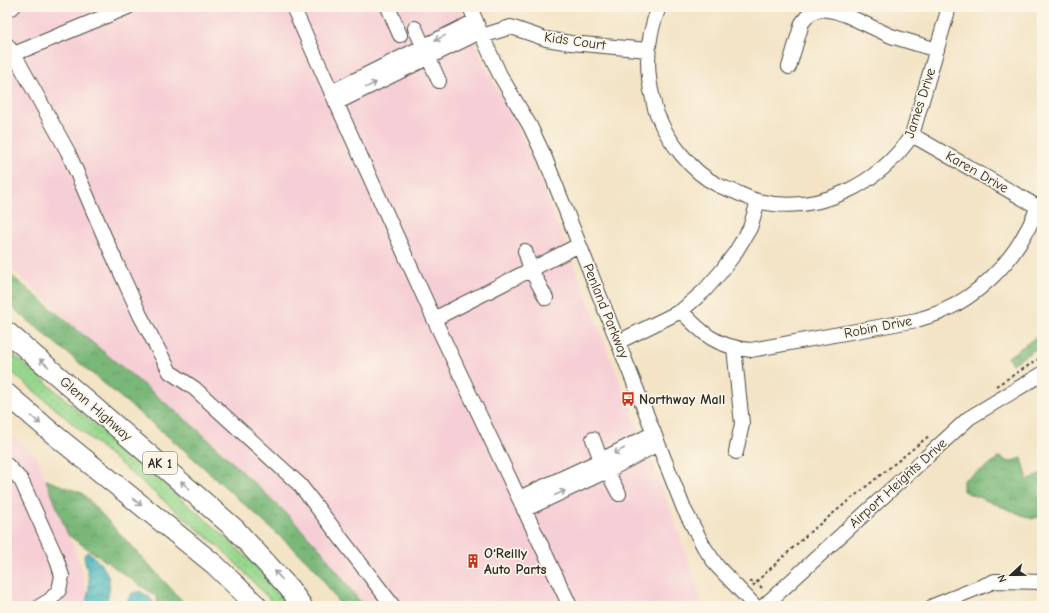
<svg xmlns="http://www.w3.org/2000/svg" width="1049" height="613" font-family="'Comic Neue',sans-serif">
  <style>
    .built { fill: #f6cfd6 }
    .grass { fill: url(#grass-dots); stroke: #62825c }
    .forest { fill: url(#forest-crowns); stroke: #527252 }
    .water { fill: url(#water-waves); stroke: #3a7175 }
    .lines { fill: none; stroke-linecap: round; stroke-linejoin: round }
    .minor-casing { stroke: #494742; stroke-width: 16 }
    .highway-casing { stroke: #494742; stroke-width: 22 }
    .path { stroke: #494742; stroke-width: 2; stroke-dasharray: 3 3; stroke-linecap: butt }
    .minor { stroke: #fff; stroke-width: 14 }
    .highway { stroke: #fff; stroke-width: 20 }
    .oneway { stroke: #a0a0a0 }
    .labels { text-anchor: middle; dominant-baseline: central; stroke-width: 3.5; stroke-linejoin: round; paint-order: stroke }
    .shield { fill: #fcf5e5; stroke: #6a6863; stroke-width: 1 }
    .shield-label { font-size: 13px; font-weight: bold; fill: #2b2b2b }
    .street-label { font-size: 14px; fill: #2b2b2b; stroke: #fcf5e5 }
    .poi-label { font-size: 14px; font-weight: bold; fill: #2b2b2b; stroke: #fcf5e5; text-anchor: start }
  </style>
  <defs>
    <pattern id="grass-dots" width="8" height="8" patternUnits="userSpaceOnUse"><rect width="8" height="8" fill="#98d88e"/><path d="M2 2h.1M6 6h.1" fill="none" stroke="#83ba7b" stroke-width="1.8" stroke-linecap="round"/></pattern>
    <pattern id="forest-crowns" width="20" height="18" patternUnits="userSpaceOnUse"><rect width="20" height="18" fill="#7ab879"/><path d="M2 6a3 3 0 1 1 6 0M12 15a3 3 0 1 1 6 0" fill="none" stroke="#649663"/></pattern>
    <pattern id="water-waves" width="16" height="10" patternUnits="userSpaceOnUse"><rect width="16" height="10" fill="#48b7bf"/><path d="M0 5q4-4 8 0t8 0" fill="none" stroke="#3c959b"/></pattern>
  </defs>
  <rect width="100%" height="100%" fill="#fcf5e5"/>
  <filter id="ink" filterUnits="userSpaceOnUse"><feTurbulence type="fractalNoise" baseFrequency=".025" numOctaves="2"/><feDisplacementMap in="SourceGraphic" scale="8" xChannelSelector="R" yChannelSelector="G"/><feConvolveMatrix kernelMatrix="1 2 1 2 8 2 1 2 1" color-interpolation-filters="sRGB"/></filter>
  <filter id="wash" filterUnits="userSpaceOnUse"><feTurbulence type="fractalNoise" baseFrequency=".012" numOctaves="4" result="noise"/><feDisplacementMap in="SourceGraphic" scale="16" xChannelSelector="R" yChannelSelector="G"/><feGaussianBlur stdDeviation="0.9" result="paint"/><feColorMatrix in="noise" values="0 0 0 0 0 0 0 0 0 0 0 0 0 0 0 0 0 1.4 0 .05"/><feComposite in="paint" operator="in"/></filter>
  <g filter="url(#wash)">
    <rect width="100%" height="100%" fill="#f3e4c6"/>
    <!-- built -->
    <path class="built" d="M 7,7 L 459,7 L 481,59 L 517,124 L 534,164 L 673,516 L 703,605 L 365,606 L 316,551 L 7,264 Z
      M 7,431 L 37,457 L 81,567 L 91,606 L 7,606 Z"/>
    <!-- grass -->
    <path class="grass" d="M 7,349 L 213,526 L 266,575 L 289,606 L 276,606 L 227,554 L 7,368 Z"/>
    <!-- forest -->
    <path class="forest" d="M 7,272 L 198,430 L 284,511 L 320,549 L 363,606 L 341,606 L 315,568 L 183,449 L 7,303 Z
      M 1042,333 L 1042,345 L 1012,364 L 1008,357 Z
      M 999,457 L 1009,462 L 1022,458 L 1028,480 L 1042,473 L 1042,488 L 1039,490 L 1041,516 L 1032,519 L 963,491 L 963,480 L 985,468 Z
      M 46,480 L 82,493 L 187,606 L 158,606 L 157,597 L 68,535 Z"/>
    <!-- water -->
    <path class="water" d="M 87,552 L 89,552 C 108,570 115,580 105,606 L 87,606 C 85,599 89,594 89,587 C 90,576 85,566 84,555 Z
      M 140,591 C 146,595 153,598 154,606 L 124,606 L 132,593 Z"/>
  </g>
  <g filter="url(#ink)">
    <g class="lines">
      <defs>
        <path id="minor" d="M 293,7 L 434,319 L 570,606
          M 388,7 L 400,35
          M 470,7 L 482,36 L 500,75 L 530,126 L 545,158 L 684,509 L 704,547 L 717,566 L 755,606
          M 659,7 C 647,36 645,68 653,99 C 654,105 655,111 658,116 C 667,140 693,173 716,184 C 721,187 727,189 733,191 C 741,194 749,199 758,201 C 818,216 879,184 912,135 L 949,7
          M 7,9 L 13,7
          M 415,28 L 439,81
          M 482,36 L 511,27 L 546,39 L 571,43 L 648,50
          M 7,45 L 14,54 L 68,152 L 105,238 L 140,315 L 170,372 L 194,388 L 300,485 L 393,606
          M 14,54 L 128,7
          M 789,67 L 802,23 L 810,13 L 822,9 L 834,11 L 846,15 L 891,36 L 937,50
          M 331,92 L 475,21
          M 336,103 L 480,32
          M 912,135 L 1038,207 L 1042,208
          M 525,251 L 531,270 L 546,298
          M 681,311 C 704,335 717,347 751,350 L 917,320 C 925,317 935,315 943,311 C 977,296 1009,265 1026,232 C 1031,224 1034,215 1038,207
          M 434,319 L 579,245
          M 618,342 L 681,311 L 704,291 L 720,273 L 735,253 L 750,228 L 758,201
          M 734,348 L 742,424 L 736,452
          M 593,439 L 601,460 L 619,494
          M 7,465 L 21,480 L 56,557 L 62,576 L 59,590 L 50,600 L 40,606
          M 519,498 L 601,460 L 654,433
          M 524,510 L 607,471 L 658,444
          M 764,606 L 969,418 L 1042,374
          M 933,606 L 995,581 L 1042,582"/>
        <path id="highway" d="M 7,332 L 234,528 L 289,588 L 302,606
          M 7,394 L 51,432 L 215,565 L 257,606"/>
      </defs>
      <!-- minor casing -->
      <use href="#minor" class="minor-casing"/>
      <!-- highway casing -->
      <use href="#highway" class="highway-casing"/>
      <!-- path -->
      <path class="path" d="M 996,386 L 1042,357
        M 750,582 L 757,581 L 810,532 L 930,435
        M 753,586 L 757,581 L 763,590"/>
      <!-- minor -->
      <use href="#minor" class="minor"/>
      <!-- highway -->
      <use href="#highway" class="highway"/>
    </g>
    <!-- one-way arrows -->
    <defs><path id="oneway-shaft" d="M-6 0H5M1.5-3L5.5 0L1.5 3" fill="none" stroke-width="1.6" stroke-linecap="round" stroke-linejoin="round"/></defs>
    <g class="oneway">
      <use href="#oneway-shaft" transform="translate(440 38) rotate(154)"/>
      <use href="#oneway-shaft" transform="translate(371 85) rotate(-26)"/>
      <use href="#oneway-shaft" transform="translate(44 363) rotate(-139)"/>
      <use href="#oneway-shaft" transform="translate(36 420) rotate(41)"/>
      <use href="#oneway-shaft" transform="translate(619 451) rotate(152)"/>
      <use href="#oneway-shaft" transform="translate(185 485) rotate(-139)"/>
      <use href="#oneway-shaft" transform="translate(560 493) rotate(-25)"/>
      <use href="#oneway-shaft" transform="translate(137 502) rotate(39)"/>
      <use href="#oneway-shaft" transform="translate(278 575) rotate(-133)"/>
    </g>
  </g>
  <!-- icons -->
  <defs>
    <symbol id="bus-bare" viewBox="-9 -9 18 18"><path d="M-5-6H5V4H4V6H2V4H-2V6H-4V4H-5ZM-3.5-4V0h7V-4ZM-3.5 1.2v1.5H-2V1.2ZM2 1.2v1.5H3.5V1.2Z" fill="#c8321e" stroke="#fcf5e5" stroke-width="2.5" paint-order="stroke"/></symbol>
    <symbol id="building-bare" viewBox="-9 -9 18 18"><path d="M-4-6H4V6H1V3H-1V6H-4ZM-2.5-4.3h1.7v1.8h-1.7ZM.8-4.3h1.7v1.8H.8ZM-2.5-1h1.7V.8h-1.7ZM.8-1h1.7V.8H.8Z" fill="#c8321e" stroke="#fcf5e5" stroke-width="2.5" paint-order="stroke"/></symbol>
  </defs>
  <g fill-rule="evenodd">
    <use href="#bus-bare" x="618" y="389" width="20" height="20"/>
    <use href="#building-bare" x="463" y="551" width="20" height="20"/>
  </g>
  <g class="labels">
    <!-- shield labels -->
    <rect class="shield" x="143" y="452" width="34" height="22" rx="3"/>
    <g class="shield-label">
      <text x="160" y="463">AK 1</text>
    </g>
    <!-- street labels -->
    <g class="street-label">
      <text transform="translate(575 41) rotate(8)">Kids Court</text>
      <text transform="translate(920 103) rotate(-72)">James Drive</text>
      <text transform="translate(977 172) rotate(30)">Karen Drive</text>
      <text transform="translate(606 311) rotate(68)">Penland Parkway</text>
      <text transform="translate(878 327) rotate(-11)">Robin Drive</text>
      <text transform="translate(96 409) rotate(41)">Glenn Highway</text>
      <text transform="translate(898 483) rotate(-42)">Airport Heights Drive</text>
    </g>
    <!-- poi labels -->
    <g class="poi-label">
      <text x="639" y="399">Northway Mall</text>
      <text x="484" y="553">O'Reilly<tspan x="484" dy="16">Auto Parts</tspan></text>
    </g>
  </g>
  <!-- margin -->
  <rect width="1049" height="613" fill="none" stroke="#fcf5e5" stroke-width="24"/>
  <!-- north arrow -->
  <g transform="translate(1011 575) rotate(248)" stroke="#fcf5e5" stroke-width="3" paint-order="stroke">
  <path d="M0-3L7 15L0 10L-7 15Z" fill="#2b2b2b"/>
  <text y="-6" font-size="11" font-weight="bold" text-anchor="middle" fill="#2b2b2b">N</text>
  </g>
</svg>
